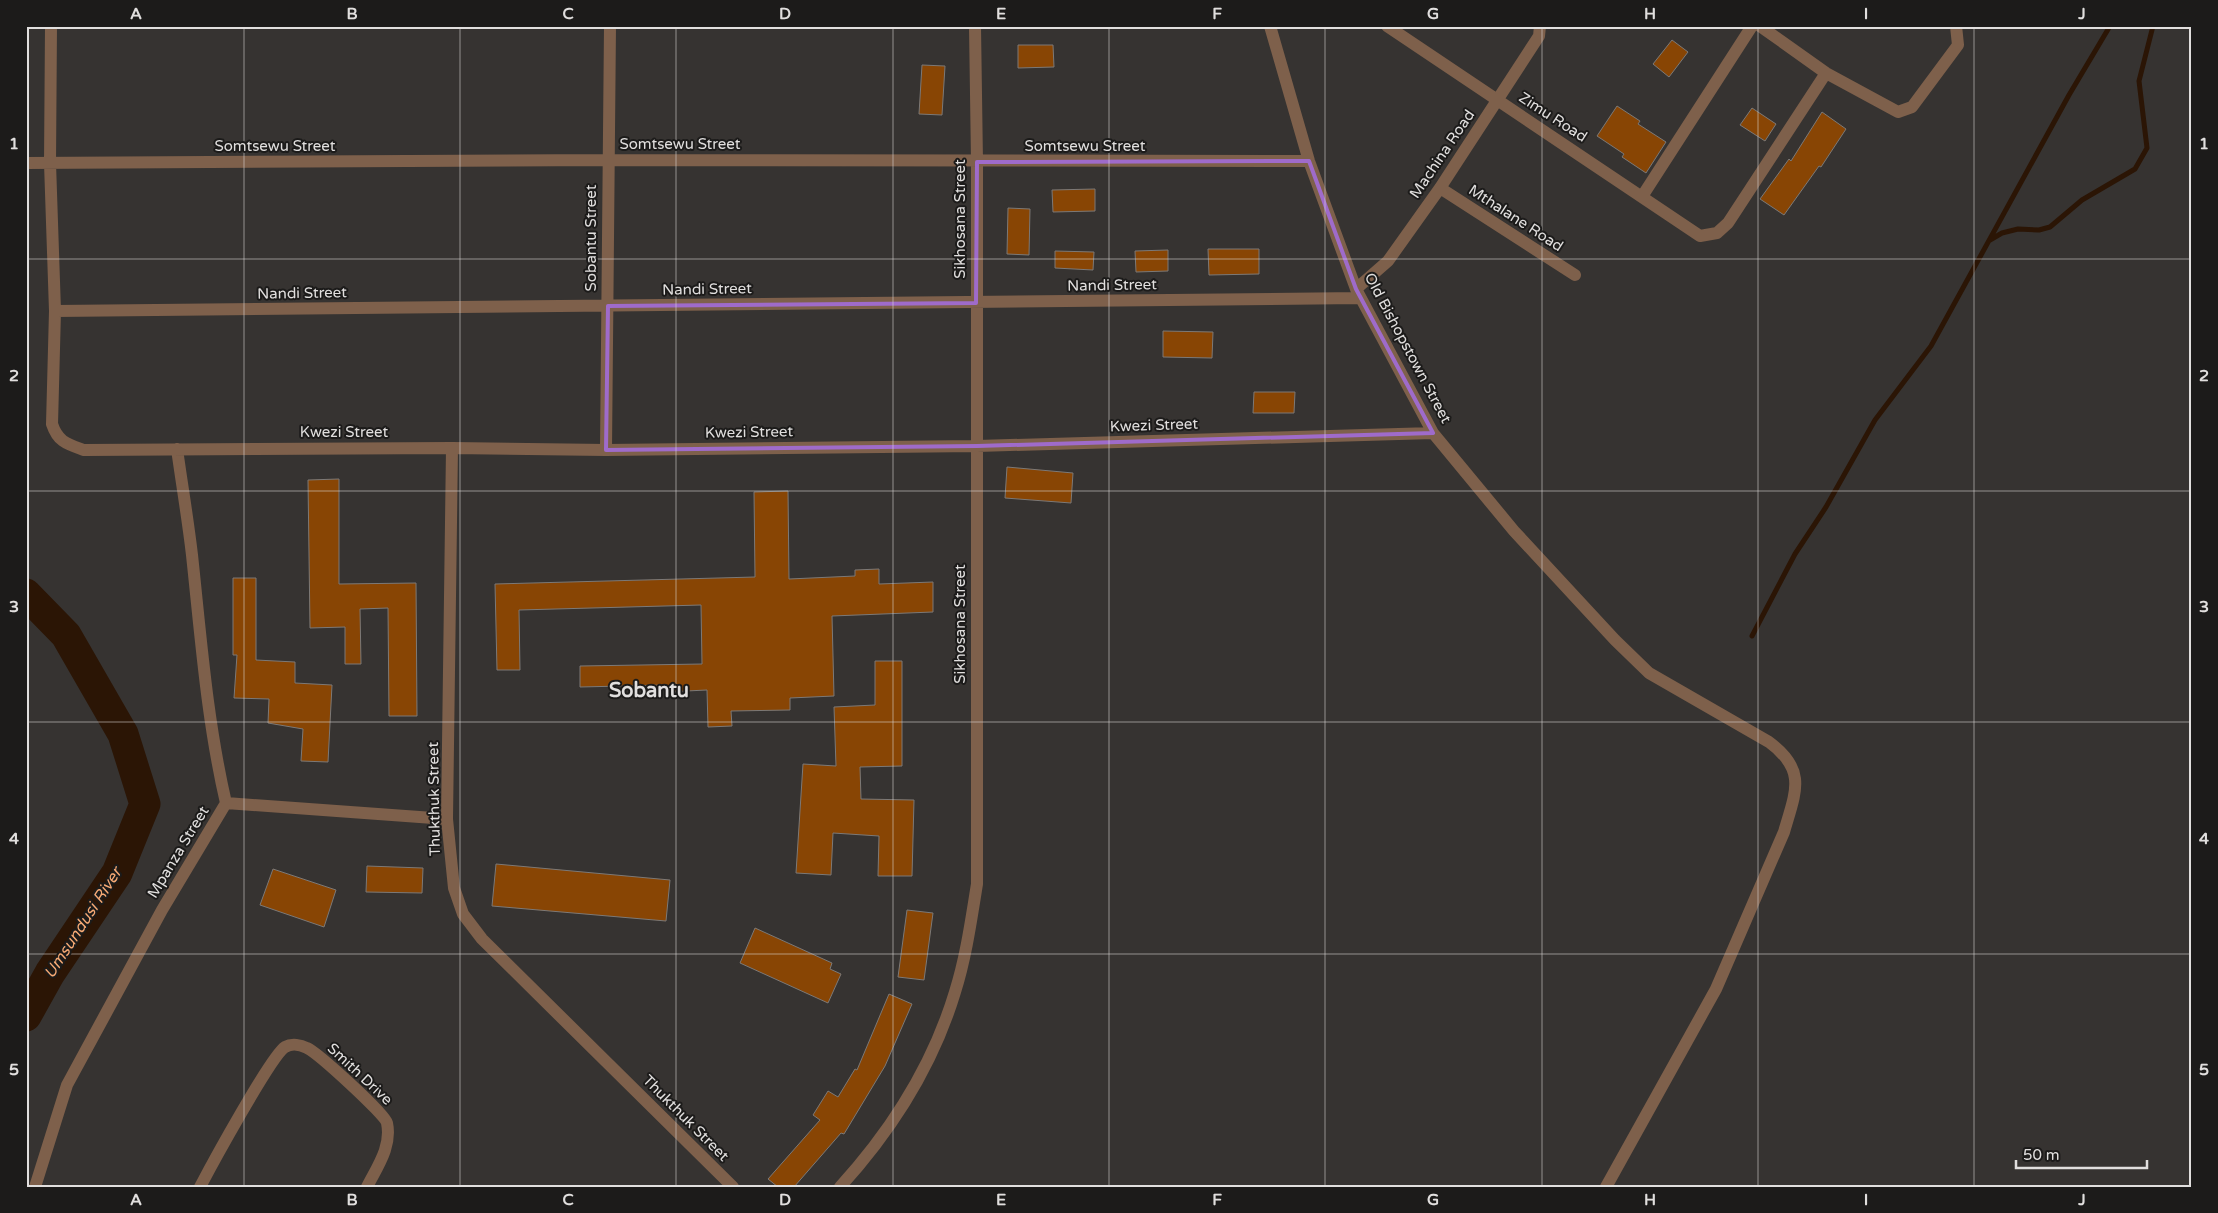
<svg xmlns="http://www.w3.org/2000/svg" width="2218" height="1213" font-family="'Varela Round',sans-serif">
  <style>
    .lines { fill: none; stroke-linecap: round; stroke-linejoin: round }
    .stream { stroke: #2b1505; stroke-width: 5 }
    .river { stroke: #2b1505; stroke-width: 31 }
    .building { fill: #884504; stroke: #7c7977 }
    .street { stroke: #7e604b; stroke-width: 12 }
    .marked { fill: none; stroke: #9f6bca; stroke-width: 4; stroke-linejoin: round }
    .grid { fill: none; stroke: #e1dfde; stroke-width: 1; stroke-opacity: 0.55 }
    .labels { text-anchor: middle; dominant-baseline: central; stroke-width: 4; stroke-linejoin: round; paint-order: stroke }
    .street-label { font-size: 15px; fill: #e1dfde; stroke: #1c1b1a }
    .water-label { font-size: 16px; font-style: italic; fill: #f7aa75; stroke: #1c1b1a }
    .district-label { font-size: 20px; font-weight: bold; fill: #e1dfde; stroke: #1c1b1a }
    .neatline { fill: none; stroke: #e1dfde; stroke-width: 2 }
    .grid-label { font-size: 16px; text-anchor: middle; font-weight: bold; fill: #e1dfde }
  </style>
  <rect width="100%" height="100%" fill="#363331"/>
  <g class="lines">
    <!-- stream -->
    <path class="stream" d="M 1990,240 L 2002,233 L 2018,229 L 2039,230 L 2050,227 L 2082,200 L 2135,169 L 2147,148 L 2139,81 L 2153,26
      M 1752,636 L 1795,554 L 1826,507 L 1875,420 L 1931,346 L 2069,95 L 2110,26"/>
    <!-- river -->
    <path class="river" d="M 26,594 L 66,635 L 123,734 L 145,804 L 117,873 L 50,973 L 26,1016"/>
  </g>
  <!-- building -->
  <path class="building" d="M 1672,40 L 1688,52 L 1669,77 L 1653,64 Z
    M 1018,45 L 1053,45 L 1054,67 L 1018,68 Z
    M 922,65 L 945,66 L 942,115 L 919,114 Z
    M 1617,106 L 1640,121 L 1638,124 L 1666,142 L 1646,173 L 1622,157 L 1624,154 L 1597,136 Z
    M 1752,108 L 1776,124 L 1765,141 L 1740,125 Z
    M 1822,112 L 1846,129 L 1821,167 L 1819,166 L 1784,215 L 1760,199 L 1789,159 L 1791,161 Z
    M 1095,189 L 1095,211 L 1053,212 L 1052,190 Z
    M 1008,208 L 1030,209 L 1029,255 L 1007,254 Z
    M 1208,249 L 1259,249 L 1259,274 L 1209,275 Z
    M 1168,250 L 1168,271 L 1136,272 L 1135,251 Z
    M 1055,251 L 1094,252 L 1093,270 L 1055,268 Z
    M 1163,331 L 1213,332 L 1212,358 L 1163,357 Z
    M 1254,392 L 1295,392 L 1294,413 L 1253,413 Z
    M 1007,467 L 1073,473 L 1071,503 L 1005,498 Z
    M 339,479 L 339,584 L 416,583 L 417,716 L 389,716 L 388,608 L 360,609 L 361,664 L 345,664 L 345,627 L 310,628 L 308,480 Z
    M 788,491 L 789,579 L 855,576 L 855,570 L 879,569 L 879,584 L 933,582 L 933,612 L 832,616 L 834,696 L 790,698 L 790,710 L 731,711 L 732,726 L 708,727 L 707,690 L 665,692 L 665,685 L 580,687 L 580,666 L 702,664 L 701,605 L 519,610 L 520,670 L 497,670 L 495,584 L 755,577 L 754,492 Z
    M 233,578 L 256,578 L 256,660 L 295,662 L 295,683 L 332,685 L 328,762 L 301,761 L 303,729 L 268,723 L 269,699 L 234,698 L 237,655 L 233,655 Z
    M 875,661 L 902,661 L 902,766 L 860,767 L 861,799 L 914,800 L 912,876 L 878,876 L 879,836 L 833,833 L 831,875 L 796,873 L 803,764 L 836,766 L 834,707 L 875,705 Z
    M 496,864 L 670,880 L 666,921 L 492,906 Z
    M 367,866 L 423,868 L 422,893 L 366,892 Z
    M 273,869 L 336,890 L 324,927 L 260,905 Z
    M 907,910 L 933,913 L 924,980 L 898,977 Z
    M 755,928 L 832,963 L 830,969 L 841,974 L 828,1003 L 740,963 Z
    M 889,994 L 912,1004 L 885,1066 L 844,1134 L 841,1133 L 794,1187 L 778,1187 L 768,1179 L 820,1120 L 813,1115 L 828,1091 L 838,1097 L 855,1069 L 857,1070 Z"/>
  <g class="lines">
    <!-- street -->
    <path class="street" d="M 51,26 L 50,163 L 55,311 L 52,424 C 58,442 67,444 84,450 L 452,448 L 606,450 L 977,446 L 1433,433
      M 1270,26 L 1309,161 L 1356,289 L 1433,433 L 1514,531 L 1615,640 L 1649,673 L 1769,742 C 1807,770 1796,791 1784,832 L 1716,989 L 1606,1187
      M 1387,26 L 1700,236 L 1717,233 L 1728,223 L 1826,73
      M 1760,26 L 1826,73 L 1898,112 L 1912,107 L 1958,45 L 1956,26
      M 26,163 L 607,160 L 1309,161
      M 1440,188 L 1575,275
      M 1643,195 L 1752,26
      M 1356,289 L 1388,261 L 1440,188 L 1539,36 L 1540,26
      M 55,311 L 1360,298
      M 452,448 L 447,819 L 454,888 L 463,914 L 482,939 L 733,1187
      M 606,450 L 610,26
      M 226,803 L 447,819
      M 35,1187 L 67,1085 L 162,910 L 226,803 C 207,721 201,639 192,555 C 188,520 182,485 177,449
      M 200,1187 C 211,1166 271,1056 285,1047 C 292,1043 301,1045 307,1048 C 318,1053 385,1114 387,1123 C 392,1147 377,1167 367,1187
      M 840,1187 C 891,1131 933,1065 955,992 C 966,957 971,921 977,884 L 977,162 L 975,26"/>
  </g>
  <!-- marked area -->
  <path class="marked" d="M 1309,161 L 1356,289 L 1433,433 L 977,446 L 606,450 L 608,306 L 976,303 L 977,162 Z"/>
  <!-- grid -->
  <path class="grid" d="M 244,26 L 244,1187M 460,26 L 460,1187M 676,26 L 676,1187M 893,26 L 893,1187M 1109,26 L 1109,1187M 1325,26 L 1325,1187M 1542,26 L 1542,1187M 1758,26 L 1758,1187M 1974,26 L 1974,1187M 26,259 L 2192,259M 26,491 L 2192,491M 26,722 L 2192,722M 26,954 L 2192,954"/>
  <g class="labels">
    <!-- street labels -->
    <g class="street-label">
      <text transform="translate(1553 117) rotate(33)">Zimu Road</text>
      <text x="680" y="144">Somtsewu Street</text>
      <text x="275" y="146">Somtsewu Street</text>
      <text x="1085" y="146">Somtsewu Street</text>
      <text transform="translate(1442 154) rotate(-56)">Machina Road</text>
      <text transform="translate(1516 218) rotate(33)">Mthalane Road</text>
      <text transform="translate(960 219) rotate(-90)">Sikhosana Street</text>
      <text transform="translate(591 238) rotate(-90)">Sobantu Street</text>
      <text transform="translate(1112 285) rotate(-1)">Nandi Street</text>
      <text transform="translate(707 289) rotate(-1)">Nandi Street</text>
      <text transform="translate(302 293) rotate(-1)">Nandi Street</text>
      <text transform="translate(1408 348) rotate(62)">Old Bishopstown Street</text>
      <text transform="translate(1154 425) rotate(-2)">Kwezi Street</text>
      <text x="344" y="432">Kwezi Street</text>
      <text transform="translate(749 432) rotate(-1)">Kwezi Street</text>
      <text transform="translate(960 624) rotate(-90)">Sikhosana Street</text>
      <text transform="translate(434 799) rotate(-91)">Thukthuk Street</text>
      <text transform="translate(178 852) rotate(-59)">Mpanza Street</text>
      <text transform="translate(360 1074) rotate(43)">Smith Drive</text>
      <text transform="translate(686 1118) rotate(45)">Thukthuk Street</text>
    </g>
    <!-- water labels -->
    <g class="water-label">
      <text transform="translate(83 923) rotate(-57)">Umsundusi River</text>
    </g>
    <!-- district labels -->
    <g class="district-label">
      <text x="649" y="691">Sobantu</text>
    </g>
  </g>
  <!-- border -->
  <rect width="2218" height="1213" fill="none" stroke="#1c1b1a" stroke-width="55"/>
  <!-- scale -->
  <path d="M2016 1160v8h131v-8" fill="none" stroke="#e1dfde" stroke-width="2.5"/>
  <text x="2023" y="1160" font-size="15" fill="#e1dfde" stroke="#1c1b1a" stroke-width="4" paint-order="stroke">50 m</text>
  <rect x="28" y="28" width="2162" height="1158" class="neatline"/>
  <g class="grid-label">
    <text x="136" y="19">A</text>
    <text x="352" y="19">B</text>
    <text x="568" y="19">C</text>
    <text x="785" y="19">D</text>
    <text x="1001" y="19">E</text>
    <text x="1217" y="19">F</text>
    <text x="1433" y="19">G</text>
    <text x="1650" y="19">H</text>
    <text x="1866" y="19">I</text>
    <text x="2082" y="19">J</text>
    <text x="14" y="149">1</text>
    <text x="2204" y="149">1</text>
    <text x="14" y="381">2</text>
    <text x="2204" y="381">2</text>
    <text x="14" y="612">3</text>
    <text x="2204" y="612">3</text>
    <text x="14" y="844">4</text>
    <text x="2204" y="844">4</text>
    <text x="14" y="1075">5</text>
    <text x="2204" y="1075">5</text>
    <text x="136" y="1205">A</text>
    <text x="352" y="1205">B</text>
    <text x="568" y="1205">C</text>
    <text x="785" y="1205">D</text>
    <text x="1001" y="1205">E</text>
    <text x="1217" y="1205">F</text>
    <text x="1433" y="1205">G</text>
    <text x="1650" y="1205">H</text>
    <text x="1866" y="1205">I</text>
    <text x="2082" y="1205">J</text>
  </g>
</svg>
